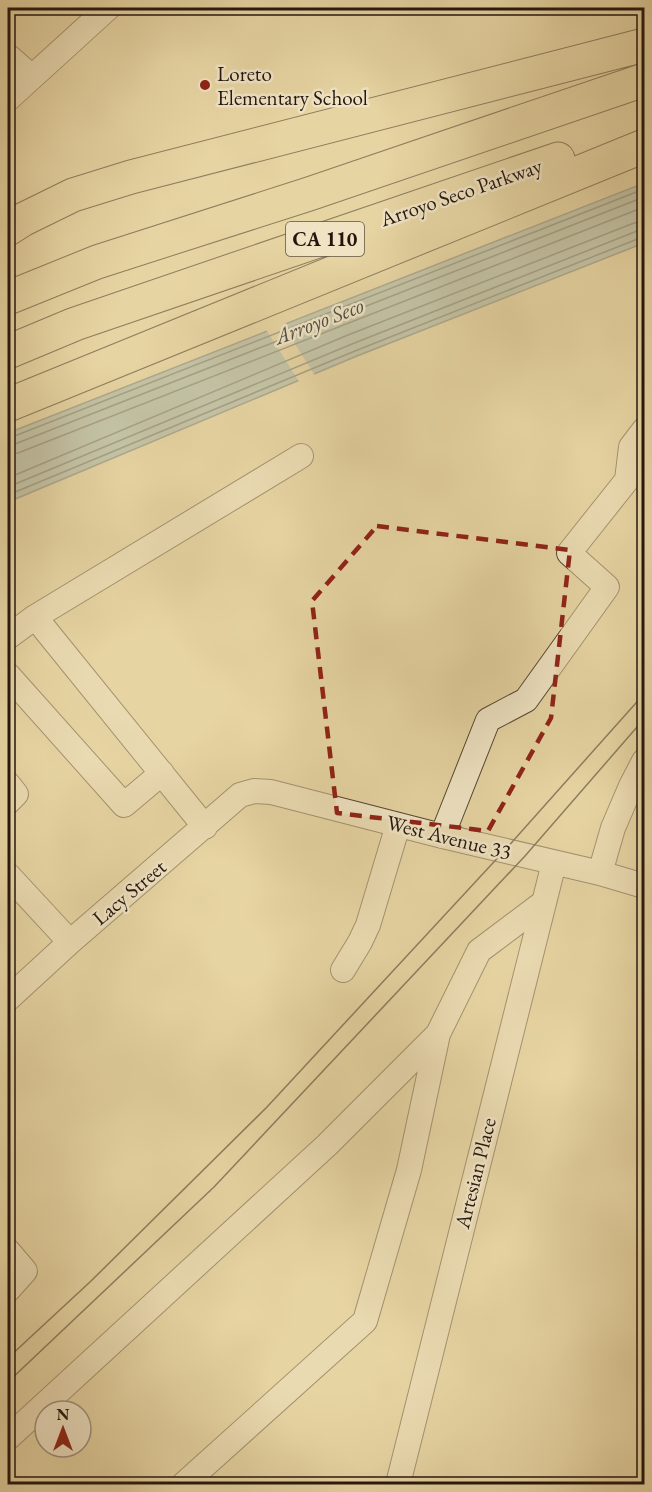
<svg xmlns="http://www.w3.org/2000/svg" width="652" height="1492" font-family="'EB Garamond',serif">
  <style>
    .water { fill: #9db5b2; stroke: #6d7570; stroke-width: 1.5 }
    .pier { fill: #e6d4a2 }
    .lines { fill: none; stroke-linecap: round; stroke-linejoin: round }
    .shore { stroke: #606660; stroke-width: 1.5 }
    .minor-casing { stroke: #544633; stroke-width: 26 }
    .highway-casing { stroke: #24160e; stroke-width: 35 }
    .minor { stroke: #efe3c3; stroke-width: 24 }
    .highway { stroke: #e6d4a2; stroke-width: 33 }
    .tram { stroke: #24160e; stroke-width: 1.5 }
    .marked { fill: none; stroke: #8f2418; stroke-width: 4.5; stroke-dasharray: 12 8; stroke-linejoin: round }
    .poi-dot { fill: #8f2418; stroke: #efe3c3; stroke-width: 2 }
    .labels { text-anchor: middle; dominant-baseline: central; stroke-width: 5; stroke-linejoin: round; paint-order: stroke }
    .shield { fill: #efe3c3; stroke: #615444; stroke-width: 1.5 }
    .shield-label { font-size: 20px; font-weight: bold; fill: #24160e }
    .poi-label { font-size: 21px; fill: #24160e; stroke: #efe3c3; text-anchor: start }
    .street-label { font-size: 21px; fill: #24160e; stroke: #efe3c3 }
    .water-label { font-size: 22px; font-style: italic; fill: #4e4e47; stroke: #efe3c3 }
  </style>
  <rect width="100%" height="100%" fill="#e6d4a2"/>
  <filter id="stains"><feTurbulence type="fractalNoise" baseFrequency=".00333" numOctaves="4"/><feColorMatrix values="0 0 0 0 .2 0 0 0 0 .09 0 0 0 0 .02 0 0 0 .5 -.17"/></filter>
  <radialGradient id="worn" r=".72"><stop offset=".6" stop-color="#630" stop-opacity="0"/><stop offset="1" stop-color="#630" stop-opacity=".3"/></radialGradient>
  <!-- water -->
  <path class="water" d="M 644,183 L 644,243 L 357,356 L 8,502 L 8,433 Z"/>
  <!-- pier -->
  <path class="pier" d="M 281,322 L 316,377 L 300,383 L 265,328 Z"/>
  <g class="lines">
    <!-- shore -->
    <path class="shore" d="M 8,438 L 12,437 L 644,189
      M 8,445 L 15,444 L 644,197
      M 8,454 L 18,453 L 644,207
      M 8,478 L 348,335 L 634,223 L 644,221
      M 8,487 L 352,344 L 637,231 L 644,230
      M 8,495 L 355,351 L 640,238 L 644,238"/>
    <defs>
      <path id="minor" d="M 8,56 L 32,77
        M 8,99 L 108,8
        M 35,617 L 301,456
        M 8,637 L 35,617 L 205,827
        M 8,675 L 124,805 L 162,773
        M 8,784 L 16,794 L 8,802
        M 442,836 L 488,720 L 526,700 L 607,587 L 569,553 L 627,480 L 631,447 L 644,430
        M 600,873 L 613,828 L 631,786 L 644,761
        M 8,875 L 70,942
        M 343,970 L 360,942 L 368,925 L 398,825
        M 8,999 L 70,942 L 240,795 L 254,791 L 271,792 L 442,836 L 600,873 L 644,886
        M 8,1251 L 25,1271 L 8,1290
        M 8,1438 L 327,1145 L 438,1034 L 479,951 L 543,903
        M 184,1484 L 365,1321 L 409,1170 L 438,1034
        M 398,1484 L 554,863"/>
      <path id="highway" d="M 8,229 L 22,220 L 73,195 L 131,177 L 644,45
        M 8,298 L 97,262 L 309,194 L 644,80
        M 8,352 L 75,324 L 558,159
        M 8,405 L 644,146"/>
    </defs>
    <!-- minor casing -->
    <use href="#minor" class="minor-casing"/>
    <!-- highway casing -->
    <use href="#highway" class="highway-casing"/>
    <!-- minor -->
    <use href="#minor" class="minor"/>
    <!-- highway -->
    <use href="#highway" class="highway"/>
    <!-- tram -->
    <path class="tram" d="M 8,1358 L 91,1281 L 267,1107 L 504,851 L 644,694
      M 8,1382 L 214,1187 L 525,856 L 644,719"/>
  </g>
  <!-- marked area -->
  <path d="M0 0H652V1492H0ZM 377,526 L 570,550 L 551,718 L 488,831 L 337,813 L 312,601 Z" fill="#e6d4a2" fill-opacity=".55" fill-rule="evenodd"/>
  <path class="marked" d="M 377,526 L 570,550 L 551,718 L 488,831 L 337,813 L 312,601 Z"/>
  <!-- markers -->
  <circle class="poi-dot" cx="205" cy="85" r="6"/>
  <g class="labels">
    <!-- shield labels -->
    <rect class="shield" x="286" y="222" width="78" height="34" rx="4.5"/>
    <g class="shield-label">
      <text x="325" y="239">CA 110</text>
    </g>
    <!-- poi labels -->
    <g class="poi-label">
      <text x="217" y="73">Loreto<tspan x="217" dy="24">Elementary School</tspan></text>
    </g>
    <!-- street labels -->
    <g class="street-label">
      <text transform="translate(461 192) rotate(-19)">Arroyo Seco Parkway</text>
      <text transform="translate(449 837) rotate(14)">West Avenue 33</text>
      <text transform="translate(129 892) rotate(-40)">Lacy Street</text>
      <text transform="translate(475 1173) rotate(-76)">Artesian Place</text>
    </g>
    <!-- water labels -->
    <g class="water-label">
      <text transform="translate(319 321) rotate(-21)">Arroyo Seco</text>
    </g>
  </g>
  <!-- margin -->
  <rect width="652" height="1492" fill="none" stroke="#e6d4a2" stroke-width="30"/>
  <rect x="9" y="9" width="634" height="1474" fill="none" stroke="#24160e" stroke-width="3"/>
  <rect x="15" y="15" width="622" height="1462" fill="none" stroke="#24160e" stroke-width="1.5"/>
  <!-- north arrow -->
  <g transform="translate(63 1429)"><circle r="28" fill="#efe3c3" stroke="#9e917b" stroke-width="1.5"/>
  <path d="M0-4.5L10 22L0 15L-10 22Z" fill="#8f2418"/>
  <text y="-9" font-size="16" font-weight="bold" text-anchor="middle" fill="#24160e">N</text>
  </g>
  <rect width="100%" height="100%" filter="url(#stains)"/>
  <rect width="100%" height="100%" fill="url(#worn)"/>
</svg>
